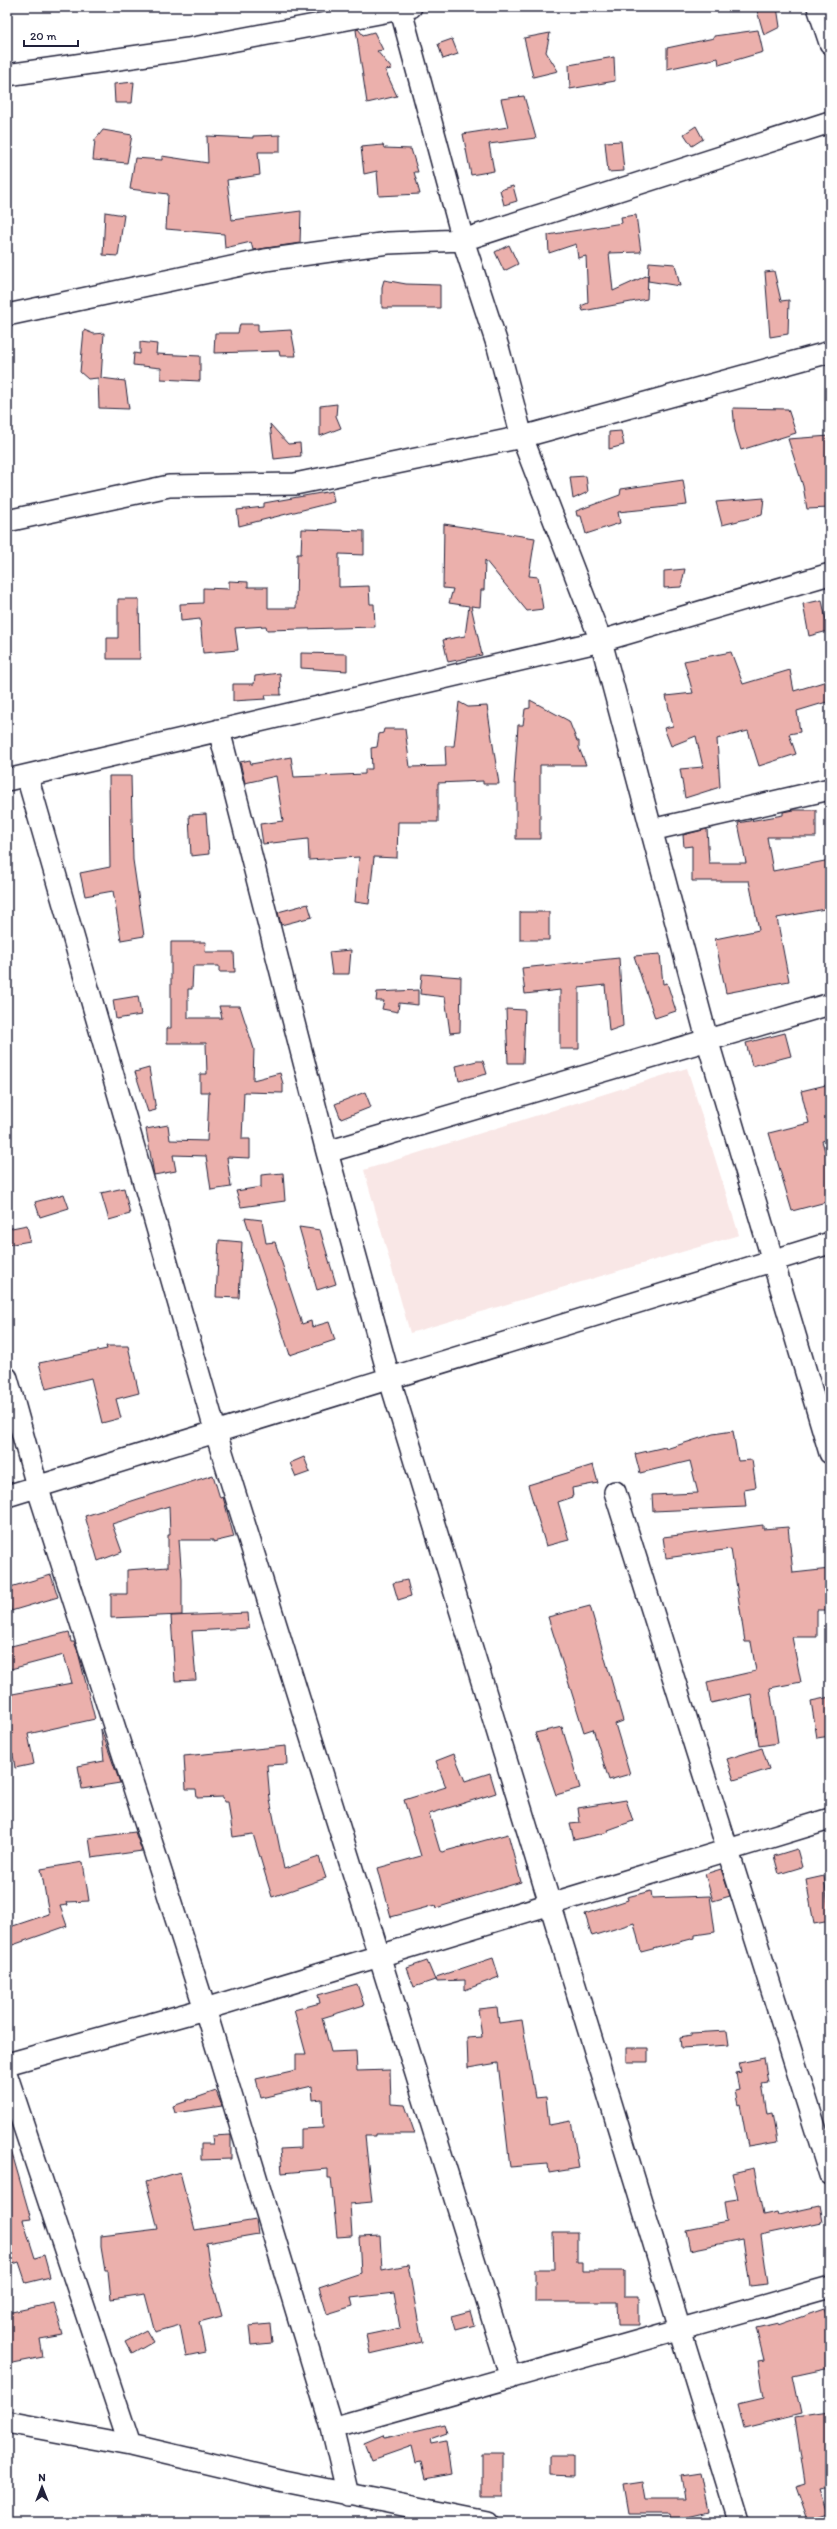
<svg xmlns="http://www.w3.org/2000/svg" width="837" height="2529" font-family="Itim,sans-serif">
  <style>
    .built { fill: #f9e7e6 }
    .building { fill: #ebb0ac; stroke: #22223b }
    .lines { fill: none; stroke-linecap: round; stroke-linejoin: round }
    .street-casing { stroke: #22223b; stroke-width: 24 }
    .street { stroke: #fff; stroke-width: 21 }
  </style>
  <rect width="100%" height="100%" fill="#fff"/>
  <filter id="ink" filterUnits="userSpaceOnUse"><feTurbulence type="fractalNoise" baseFrequency=".025" numOctaves="2"/><feDisplacementMap in="SourceGraphic" scale="8" xChannelSelector="R" yChannelSelector="G"/><feConvolveMatrix kernelMatrix="1 2 1 2 8 2 1 2 1" color-interpolation-filters="sRGB"/></filter>
  <g filter="url(#ink)">
    <!-- built -->
    <path class="built" d="M 687,1068 L 739,1235 L 410,1333 L 364,1170 Z"/>
    <!-- building -->
    <path class="building" d="M 756,7 L 777,7 L 780,27 L 764,35 Z
      M 358,29 L 363,35 L 374,32 L 383,50 L 377,51 L 392,69 L 385,70 L 397,96 L 367,103 L 356,30 Z
      M 758,30 L 763,52 L 719,65 L 718,58 L 667,69 L 667,48 L 714,38 L 714,36 Z
      M 550,33 L 546,52 L 558,71 L 533,77 L 524,38 Z
      M 452,39 L 458,54 L 443,59 L 438,44 Z
      M 614,57 L 615,81 L 570,89 L 569,65 Z
      M 134,82 L 132,103 L 115,103 L 114,84 Z
      M 524,96 L 536,138 L 489,144 L 494,171 L 471,175 L 463,134 L 508,127 L 501,99 Z
      M 696,126 L 703,139 L 692,146 L 684,134 Z
      M 103,130 L 132,135 L 127,163 L 93,160 L 95,140 Z
      M 280,135 L 280,152 L 258,152 L 260,175 L 227,180 L 232,220 L 301,211 L 300,243 L 253,250 L 251,242 L 225,248 L 224,234 L 166,229 L 168,194 L 130,189 L 135,158 L 162,160 L 162,156 L 208,163 L 207,136 L 253,138 L 253,136 Z
      M 621,141 L 624,171 L 608,172 L 605,142 Z
      M 383,145 L 384,148 L 411,149 L 418,172 L 414,172 L 420,194 L 379,196 L 377,171 L 364,174 L 361,147 Z
      M 513,186 L 517,201 L 504,205 L 500,190 Z
      M 105,212 L 124,215 L 118,256 L 103,255 Z
      M 636,215 L 641,252 L 609,253 L 613,291 L 648,275 L 647,299 L 583,311 L 581,306 L 588,303 L 586,256 L 578,258 L 576,244 L 549,253 L 548,235 L 622,223 L 621,217 Z
      M 509,245 L 518,264 L 504,271 L 495,252 Z
      M 649,262 L 675,264 L 680,286 L 648,281 Z
      M 774,271 L 781,301 L 789,300 L 788,334 L 770,337 L 765,272 Z
      M 384,280 L 406,284 L 440,285 L 440,308 L 382,308 L 382,287 Z
      M 240,324 L 258,324 L 258,332 L 291,330 L 296,356 L 280,356 L 279,351 L 214,353 L 215,333 L 238,333 Z
      M 84,330 L 94,334 L 104,333 L 101,378 L 125,381 L 129,409 L 99,408 L 98,378 L 88,379 L 80,372 Z
      M 140,342 L 157,344 L 156,354 L 200,356 L 200,381 L 161,379 L 161,368 L 133,365 L 134,353 L 140,354 Z
      M 337,404 L 336,416 L 341,428 L 320,436 L 320,406 Z
      M 733,408 L 788,409 L 796,433 L 741,450 L 735,430 Z
      M 270,424 L 288,444 L 300,443 L 301,456 L 274,459 Z
      M 621,431 L 624,445 L 609,449 L 609,432 Z
      M 830,436 L 830,508 L 807,509 L 803,486 L 788,439 Z
      M 586,476 L 588,492 L 573,499 L 570,477 Z
      M 683,480 L 687,505 L 618,512 L 620,523 L 586,534 L 581,516 L 577,516 L 576,511 L 620,495 L 621,489 Z
      M 332,491 L 334,502 L 239,526 L 237,510 L 264,507 L 264,503 Z
      M 764,498 L 762,515 L 722,525 L 716,502 Z
      M 444,524 L 535,538 L 529,576 L 538,577 L 543,609 L 527,611 L 485,560 L 484,590 L 481,590 L 480,607 L 471,606 L 482,655 L 448,662 L 443,640 L 465,636 L 469,606 L 449,603 L 453,589 L 443,588 Z
      M 302,529 L 364,531 L 364,555 L 339,554 L 339,587 L 369,586 L 370,604 L 374,604 L 375,627 L 267,630 L 266,626 L 235,628 L 238,650 L 203,653 L 200,619 L 181,621 L 180,604 L 203,603 L 203,588 L 229,589 L 229,581 L 248,582 L 248,587 L 268,587 L 268,608 L 296,608 L 297,554 L 301,554 Z
      M 685,569 L 681,587 L 664,588 L 664,571 Z
      M 118,599 L 139,599 L 140,659 L 107,659 L 107,638 L 118,638 Z
      M 822,600 L 828,631 L 809,636 L 803,604 Z
      M 731,652 L 743,684 L 790,670 L 794,691 L 830,680 L 830,701 L 797,711 L 800,732 L 789,734 L 796,754 L 759,766 L 748,731 L 717,739 L 720,787 L 685,798 L 680,769 L 703,767 L 696,736 L 671,746 L 664,728 L 673,726 L 666,696 L 693,693 L 684,661 Z
      M 301,653 L 347,654 L 347,671 L 301,668 Z
      M 280,673 L 281,695 L 265,695 L 266,699 L 233,701 L 233,684 L 254,684 L 255,676 Z
      M 530,700 L 569,721 L 577,741 L 579,741 L 579,748 L 586,765 L 540,765 L 540,839 L 516,839 L 516,784 L 514,784 L 518,725 L 523,725 L 525,709 L 530,708 Z
      M 459,702 L 468,707 L 487,706 L 499,784 L 483,784 L 483,781 L 438,783 L 438,822 L 398,822 L 397,858 L 374,857 L 369,904 L 355,902 L 359,857 L 309,860 L 308,839 L 263,844 L 260,824 L 283,821 L 276,776 L 245,783 L 240,762 L 250,760 L 251,764 L 291,757 L 294,777 L 365,774 L 365,769 L 372,769 L 371,748 L 377,747 L 379,734 L 383,733 L 384,729 L 405,729 L 410,767 L 446,766 L 445,746 L 454,746 Z
      M 109,776 L 131,776 L 133,860 L 144,936 L 121,940 L 113,891 L 85,896 L 80,873 L 110,867 Z
      M 793,810 L 816,810 L 816,837 L 767,837 L 773,871 L 830,860 L 830,908 L 777,918 L 789,981 L 726,993 L 715,939 L 759,930 L 749,881 L 692,881 L 692,846 L 684,847 L 683,835 L 707,829 L 709,863 L 746,863 L 738,823 L 783,815 L 783,812 Z
      M 206,814 L 209,854 L 191,856 L 189,815 Z
      M 308,904 L 312,917 L 281,925 L 278,912 Z
      M 520,912 L 549,912 L 549,940 L 520,940 Z
      M 171,942 L 206,942 L 205,952 L 234,952 L 235,972 L 219,972 L 219,966 L 193,966 L 192,989 L 188,989 L 188,1018 L 222,1018 L 219,1006 L 240,1006 L 254,1049 L 253,1080 L 280,1073 L 283,1084 L 283,1093 L 244,1092 L 242,1139 L 250,1139 L 250,1158 L 227,1157 L 231,1187 L 211,1190 L 206,1156 L 173,1155 L 176,1171 L 154,1175 L 146,1129 L 168,1125 L 170,1140 L 207,1141 L 209,1092 L 200,1092 L 200,1074 L 207,1074 L 206,1043 L 167,1043 L 167,1028 L 171,1028 Z
      M 351,950 L 349,974 L 332,974 L 329,952 Z
      M 660,954 L 663,984 L 667,983 L 676,1011 L 655,1018 L 634,956 Z
      M 619,958 L 623,1026 L 609,1031 L 605,985 L 579,988 L 579,1049 L 560,1049 L 560,990 L 525,994 L 522,968 Z
      M 422,974 L 461,977 L 460,1032 L 450,1033 L 445,997 L 420,994 Z
      M 418,990 L 418,1005 L 399,1003 L 398,1012 L 382,1009 L 384,1001 L 376,1001 L 377,992 Z
      M 138,996 L 141,1015 L 116,1019 L 113,1000 Z
      M 506,1009 L 525,1010 L 523,1063 L 508,1063 Z
      M 785,1033 L 791,1056 L 752,1066 L 746,1043 Z
      M 477,1061 L 483,1061 L 487,1074 L 459,1081 L 456,1066 Z
      M 149,1068 L 156,1110 L 148,1112 L 135,1072 Z
      M 830,1084 L 830,1139 L 822,1141 L 830,1168 L 830,1201 L 792,1211 L 769,1133 L 809,1123 L 801,1091 Z
      M 365,1092 L 371,1107 L 341,1119 L 335,1104 Z
      M 283,1173 L 285,1201 L 241,1207 L 236,1191 L 261,1187 L 261,1175 Z
      M 124,1188 L 130,1214 L 109,1220 L 101,1193 Z
      M 64,1194 L 69,1208 L 40,1217 L 35,1202 Z
      M 245,1218 L 262,1220 L 266,1243 L 275,1242 L 302,1324 L 311,1321 L 312,1327 L 329,1322 L 335,1340 L 290,1355 Z
      M 27,1225 L 30,1241 L 7,1245 L 7,1229 Z
      M 299,1227 L 320,1230 L 336,1284 L 317,1290 Z
      M 219,1240 L 242,1242 L 239,1298 L 216,1297 Z
      M 106,1346 L 128,1346 L 139,1393 L 116,1399 L 121,1418 L 102,1423 L 91,1378 L 46,1389 L 39,1363 L 107,1349 Z
      M 733,1431 L 738,1461 L 752,1460 L 756,1487 L 744,1489 L 746,1507 L 653,1511 L 652,1495 L 698,1493 L 690,1461 L 640,1473 L 635,1454 L 665,1447 L 666,1449 L 713,1434 Z
      M 304,1457 L 310,1472 L 296,1477 L 290,1463 Z
      M 593,1465 L 598,1483 L 572,1488 L 573,1497 L 558,1502 L 569,1540 L 546,1546 L 528,1485 Z
      M 213,1475 L 220,1498 L 223,1497 L 234,1537 L 213,1542 L 213,1540 L 179,1540 L 182,1579 L 182,1615 L 111,1618 L 111,1594 L 127,1594 L 127,1570 L 168,1567 L 168,1535 L 170,1535 L 169,1506 L 112,1524 L 122,1552 L 98,1561 L 85,1516 Z
      M 763,1525 L 763,1529 L 788,1527 L 793,1573 L 830,1569 L 830,1610 L 817,1610 L 817,1637 L 792,1637 L 801,1682 L 770,1688 L 778,1743 L 759,1746 L 751,1694 L 711,1703 L 707,1682 L 756,1671 L 751,1642 L 745,1642 L 731,1549 L 666,1558 L 663,1537 Z
      M 51,1575 L 58,1597 L 11,1611 L 7,1588 Z
      M 407,1580 L 411,1596 L 398,1600 L 393,1583 Z
      M 590,1606 L 623,1721 L 615,1724 L 630,1774 L 609,1780 L 593,1729 L 584,1732 L 548,1617 Z
      M 248,1613 L 249,1628 L 192,1631 L 196,1680 L 175,1681 L 171,1616 Z
      M 69,1632 L 71,1642 L 74,1642 L 78,1652 L 95,1719 L 28,1734 L 34,1764 L 15,1768 L 13,1754 L 7,1755 L 7,1695 L 72,1683 L 64,1655 L 7,1670 L 7,1647 Z
      M 830,1697 L 830,1736 L 817,1738 L 811,1701 Z
      M 562,1727 L 580,1788 L 556,1795 L 535,1733 Z
      M 101,1729 L 120,1783 L 82,1789 L 78,1766 L 104,1761 Z
      M 286,1746 L 287,1764 L 267,1765 L 270,1800 L 284,1869 L 319,1857 L 326,1878 L 272,1897 L 253,1834 L 233,1837 L 228,1802 L 224,1802 L 223,1797 L 197,1798 L 196,1789 L 186,1789 L 184,1756 Z
      M 762,1748 L 769,1769 L 734,1780 L 727,1759 Z
      M 454,1754 L 465,1781 L 490,1773 L 496,1793 L 429,1814 L 440,1851 L 442,1852 L 508,1834 L 521,1882 L 436,1908 L 435,1905 L 391,1917 L 378,1868 L 421,1856 L 404,1800 L 446,1787 L 436,1761 Z
      M 626,1800 L 633,1821 L 608,1830 L 609,1832 L 574,1840 L 570,1824 L 580,1823 L 578,1808 Z
      M 135,1832 L 142,1851 L 92,1858 L 89,1838 Z
      M 797,1849 L 802,1867 L 779,1874 L 774,1856 Z
      M 83,1862 L 89,1901 L 67,1902 L 68,1905 L 60,1906 L 67,1926 L 7,1947 L 7,1928 L 49,1914 L 41,1869 Z
      M 721,1869 L 730,1896 L 713,1901 L 705,1874 Z
      M 824,1876 L 830,1921 L 814,1924 L 806,1880 Z
      M 651,1891 L 652,1898 L 710,1896 L 715,1932 L 695,1935 L 695,1938 L 641,1952 L 634,1923 L 592,1936 L 585,1914 L 628,1900 L 627,1897 Z
      M 493,1958 L 499,1977 L 465,1990 L 465,1980 L 437,1981 L 436,1977 Z
      M 427,1961 L 435,1980 L 414,1987 L 407,1968 Z
      M 357,1984 L 364,2005 L 322,2018 L 331,2052 L 356,2051 L 357,2071 L 390,2070 L 391,2104 L 405,2105 L 415,2134 L 375,2134 L 375,2136 L 365,2136 L 372,2202 L 350,2204 L 352,2236 L 337,2237 L 331,2178 L 327,2178 L 327,2169 L 282,2173 L 280,2149 L 301,2148 L 301,2129 L 323,2128 L 322,2099 L 313,2100 L 312,2086 L 261,2098 L 256,2079 L 296,2070 L 296,2054 L 306,2054 L 294,2010 L 320,2003 L 318,1995 Z
      M 497,2007 L 499,2023 L 522,2020 L 535,2098 L 546,2097 L 549,2125 L 571,2121 L 579,2168 L 549,2173 L 548,2164 L 510,2167 L 498,2063 L 468,2068 L 467,2038 L 482,2037 L 478,2009 Z
      M 727,2031 L 729,2045 L 681,2048 L 680,2038 L 691,2036 L 691,2033 Z
      M 627,2048 L 648,2048 L 648,2062 L 627,2062 Z
      M 764,2058 L 768,2082 L 762,2083 L 767,2114 L 772,2113 L 777,2142 L 748,2147 L 740,2104 L 738,2105 L 735,2091 L 739,2090 L 736,2073 L 741,2072 L 739,2063 Z
      M 216,2091 L 222,2106 L 175,2113 L 173,2106 Z
      M 231,2135 L 231,2159 L 201,2160 L 201,2144 L 213,2144 L 212,2136 Z
      M 7,2150 L 11,2150 L 31,2219 L 23,2220 L 35,2258 L 44,2255 L 50,2277 L 26,2283 L 19,2262 L 7,2266 Z
      M 754,2168 L 763,2215 L 777,2212 L 778,2215 L 819,2206 L 822,2222 L 761,2235 L 768,2284 L 750,2286 L 743,2239 L 690,2250 L 686,2230 L 727,2222 L 724,2201 L 738,2199 L 732,2173 Z
      M 180,2172 L 195,2230 L 256,2220 L 258,2234 L 206,2243 L 210,2272 L 222,2316 L 199,2322 L 205,2352 L 186,2356 L 180,2325 L 155,2332 L 145,2294 L 111,2299 L 108,2271 L 105,2271 L 101,2247 L 101,2236 L 158,2229 L 146,2182 Z
      M 553,2233 L 577,2233 L 577,2263 L 582,2263 L 582,2271 L 624,2271 L 624,2296 L 639,2296 L 639,2325 L 618,2325 L 617,2302 L 535,2302 L 535,2269 L 554,2269 Z
      M 380,2236 L 382,2270 L 408,2265 L 422,2342 L 370,2354 L 366,2335 L 400,2328 L 394,2293 L 351,2298 L 353,2306 L 327,2314 L 319,2287 L 361,2273 L 359,2237 Z
      M 54,2303 L 63,2335 L 40,2339 L 43,2357 L 7,2364 L 7,2313 Z
      M 824,2309 L 830,2326 L 830,2368 L 793,2376 L 801,2414 L 744,2428 L 738,2404 L 764,2398 L 758,2361 L 764,2360 L 756,2328 L 778,2323 L 778,2325 Z
      M 470,2311 L 474,2325 L 455,2330 L 451,2316 Z
      M 270,2324 L 272,2343 L 251,2345 L 249,2326 Z
      M 146,2330 L 153,2342 L 132,2354 L 125,2341 Z
      M 830,2413 L 830,2487 L 819,2489 L 827,2513 L 807,2520 L 795,2486 L 805,2483 L 795,2418 Z
      M 444,2424 L 447,2433 L 430,2439 L 431,2444 L 446,2441 L 451,2474 L 425,2479 L 421,2462 L 416,2463 L 412,2446 L 372,2460 L 365,2443 L 384,2435 L 385,2438 Z
      M 482,2453 L 503,2453 L 503,2497 L 482,2497 Z
      M 549,2456 L 573,2456 L 573,2476 L 549,2475 Z
      M 701,2472 L 709,2512 L 670,2521 L 669,2514 L 628,2514 L 623,2485 L 643,2482 L 646,2499 L 685,2499 L 681,2475 Z"/>
    <g class="lines">
      <defs>
        <path id="street" d="M 400,7 L 463,240 L 498,347 L 522,437 L 601,641 L 707,1039 L 830,1453
          M 818,7 L 830,43
          M 7,75 L 188,49 L 411,7
          M 7,315 L 265,260 L 388,243 L 463,240 L 830,122
          M 7,521 L 169,486 L 295,484 L 522,437 L 830,352
          M 219,730 L 327,1152 L 389,1377 L 739,2522
          M 27,776 L 216,1433 L 511,2378
          M 7,780 L 601,641 L 830,574
          M 651,830 L 830,789
          M 327,1152 L 830,1004
          M 7,1378 L 37,1486 L 205,2009 L 332,2428 L 348,2495
          M 615,1492 L 830,2175
          M 7,1496 L 830,1243
          M 7,2064 L 205,2009 L 830,1819
          M 7,2076 L 130,2445
          M 7,2422 L 130,2445 L 284,2481 L 487,2522
          M 332,2428 L 830,2287"/>
      </defs>
      <!-- street casing -->
      <use href="#street" class="street-casing"/>
      <!-- street -->
      <use href="#street" class="street"/>
    </g>
  </g>
  <!-- margin -->
  <rect width="837" height="2529" fill="none" stroke="#fff" stroke-width="24"/>
  <rect x="12" y="12" width="813" height="2505" fill="none" stroke="#22223b" stroke-width="1.5" filter="url(#ink)"/>
  <!-- north arrow -->
  <g transform="translate(42 2487)" stroke="#ffffff" stroke-width="3" paint-order="stroke">
  <path d="M0-3L7 15L0 10L-7 15Z" fill="#22223b"/>
  <text y="-6" font-size="11" font-weight="bold" text-anchor="middle" fill="#22223b">N</text>
  </g>
  <!-- scale -->
  <path d="M24 40v6h54v-6" fill="none" stroke="#22223b" stroke-width="2"/>
  <text x="30" y="40" font-size="12" fill="#22223b" stroke="#ffffff" stroke-width="3" paint-order="stroke">20 m</text>
</svg>
